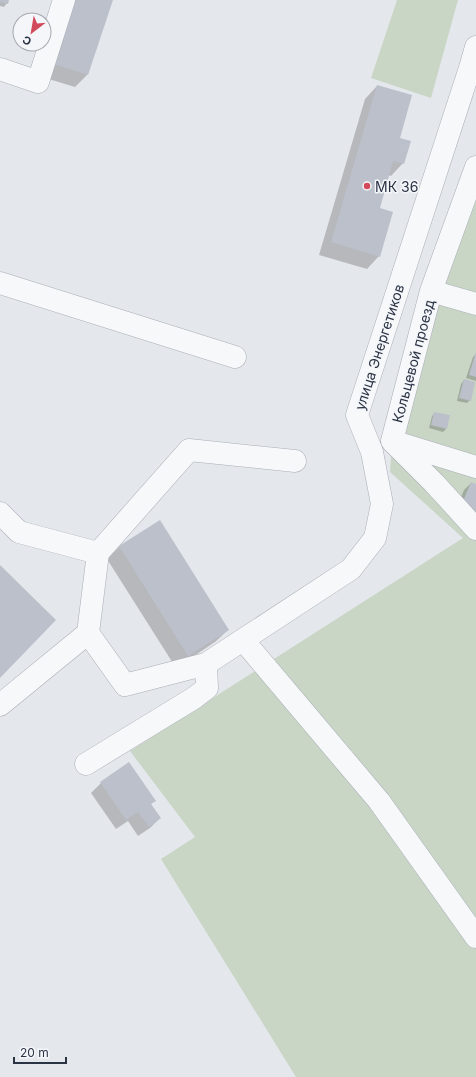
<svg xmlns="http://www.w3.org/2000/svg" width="476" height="1077" font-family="Inter,sans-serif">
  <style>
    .green { fill: #c9d6c5 }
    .shadow { fill: #0003 }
    .building { fill: #bbc0ca }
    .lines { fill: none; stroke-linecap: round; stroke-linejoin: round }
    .minor-casing { stroke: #a9aeb7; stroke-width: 23 }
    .minor { stroke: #f7f8fa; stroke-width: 22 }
    .poi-dot { fill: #d1495b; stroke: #f4f6f9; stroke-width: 1.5 }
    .labels { text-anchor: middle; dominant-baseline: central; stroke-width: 3; stroke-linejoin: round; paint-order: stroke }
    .poi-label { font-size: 14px; fill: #2b3445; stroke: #f4f6f9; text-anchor: start }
    .street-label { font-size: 14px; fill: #2b3445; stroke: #f4f6f9 }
  </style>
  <rect width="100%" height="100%" fill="#e4e7ec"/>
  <!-- green -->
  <path class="green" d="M 397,0 L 458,0 L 431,98 L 371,78 Z
    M 476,167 L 476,1077 L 296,1077 L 161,859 L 195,837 L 130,751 L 463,538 L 390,472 L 392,441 Z"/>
  <!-- shadow -->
  <path class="shadow" d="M 0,0 L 8,0 L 7,3 L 4,7 L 0,6 Z
    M 67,0 L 112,0 L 87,75 L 75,87 L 42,77 Z
    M 377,86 L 399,138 L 403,163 L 391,176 L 388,175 L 378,208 L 379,256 L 367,269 L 319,255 L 365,99 Z
    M 476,354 L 476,381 L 466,378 L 473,357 Z
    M 464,380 L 470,400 L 467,403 L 457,401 L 461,384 Z
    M 435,413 L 446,429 L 443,432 L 429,428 L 432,416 Z
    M 471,483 L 476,485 L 476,521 L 455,512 L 464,490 Z
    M 160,521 L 228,630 L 215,642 L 176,668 L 107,559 L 119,547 Z
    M 101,783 L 154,801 L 150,805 L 160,818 L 150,828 L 138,836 L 128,821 L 116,829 L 91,793 Z"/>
  <!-- building -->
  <path class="building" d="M 0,0 L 9,0 L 8,4 L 0,2 Z
    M 75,0 L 113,0 L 88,75 L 54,64 Z
    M 377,85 L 412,95 L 400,138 L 411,141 L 404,164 L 393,161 L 380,208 L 393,212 L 380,257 L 331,242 Z
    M 476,352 L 476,377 L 469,375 Z
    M 464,379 L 475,382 L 471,401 L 459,398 Z
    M 434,412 L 450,415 L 447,429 L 431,425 Z
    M 471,482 L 476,484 L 476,512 L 461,506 Z
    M 160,520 L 229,630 L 188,656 L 119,546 Z
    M 0,565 L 56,620 L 0,678 Z
    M 129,762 L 156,801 L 151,804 L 161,818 L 149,827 L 138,812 L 126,820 L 100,782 Z"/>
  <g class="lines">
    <defs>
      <path id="minor" d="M 0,69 L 38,82 L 64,0
        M 476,167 L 431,291 L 392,441 L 434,483 L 476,529
        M 0,283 L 235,357
        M 431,291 L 476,304
        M 395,442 L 476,467
        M 0,513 L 19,532 L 98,553 L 88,633 L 125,685 L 206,664 L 351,569 L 375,538 L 382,504 L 372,452 L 357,415 L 470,68 L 476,47
        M 98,553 L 189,450 L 295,461
        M 243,640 L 379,801 L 476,937
        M 0,705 L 88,633
        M 86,764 L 194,698 L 207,688 L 206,664"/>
    </defs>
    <!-- minor casing -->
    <use href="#minor" class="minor-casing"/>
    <!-- minor -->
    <use href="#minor" class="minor"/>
  </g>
  <!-- markers -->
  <circle class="poi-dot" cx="367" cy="186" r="4"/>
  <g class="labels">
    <!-- poi labels -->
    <g class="poi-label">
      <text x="375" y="186">МК 36</text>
    </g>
    <!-- street labels -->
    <g class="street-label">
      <text transform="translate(379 347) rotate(-72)">улица Энергетиков</text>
      <text transform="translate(413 361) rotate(-75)">Кольцевой проезд</text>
    </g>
  </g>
  <!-- north arrow -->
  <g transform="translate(32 32) rotate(211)"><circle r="19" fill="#f4f6f9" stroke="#a4a8b1"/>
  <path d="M0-3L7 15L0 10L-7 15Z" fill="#d1495b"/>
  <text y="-6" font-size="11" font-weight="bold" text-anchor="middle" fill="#2b3445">С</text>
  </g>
  <!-- scale -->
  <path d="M14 1057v6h52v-6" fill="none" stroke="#2b3445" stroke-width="2"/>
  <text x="20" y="1057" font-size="12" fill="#2b3445" stroke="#f4f6f9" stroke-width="3" paint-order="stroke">20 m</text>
</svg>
